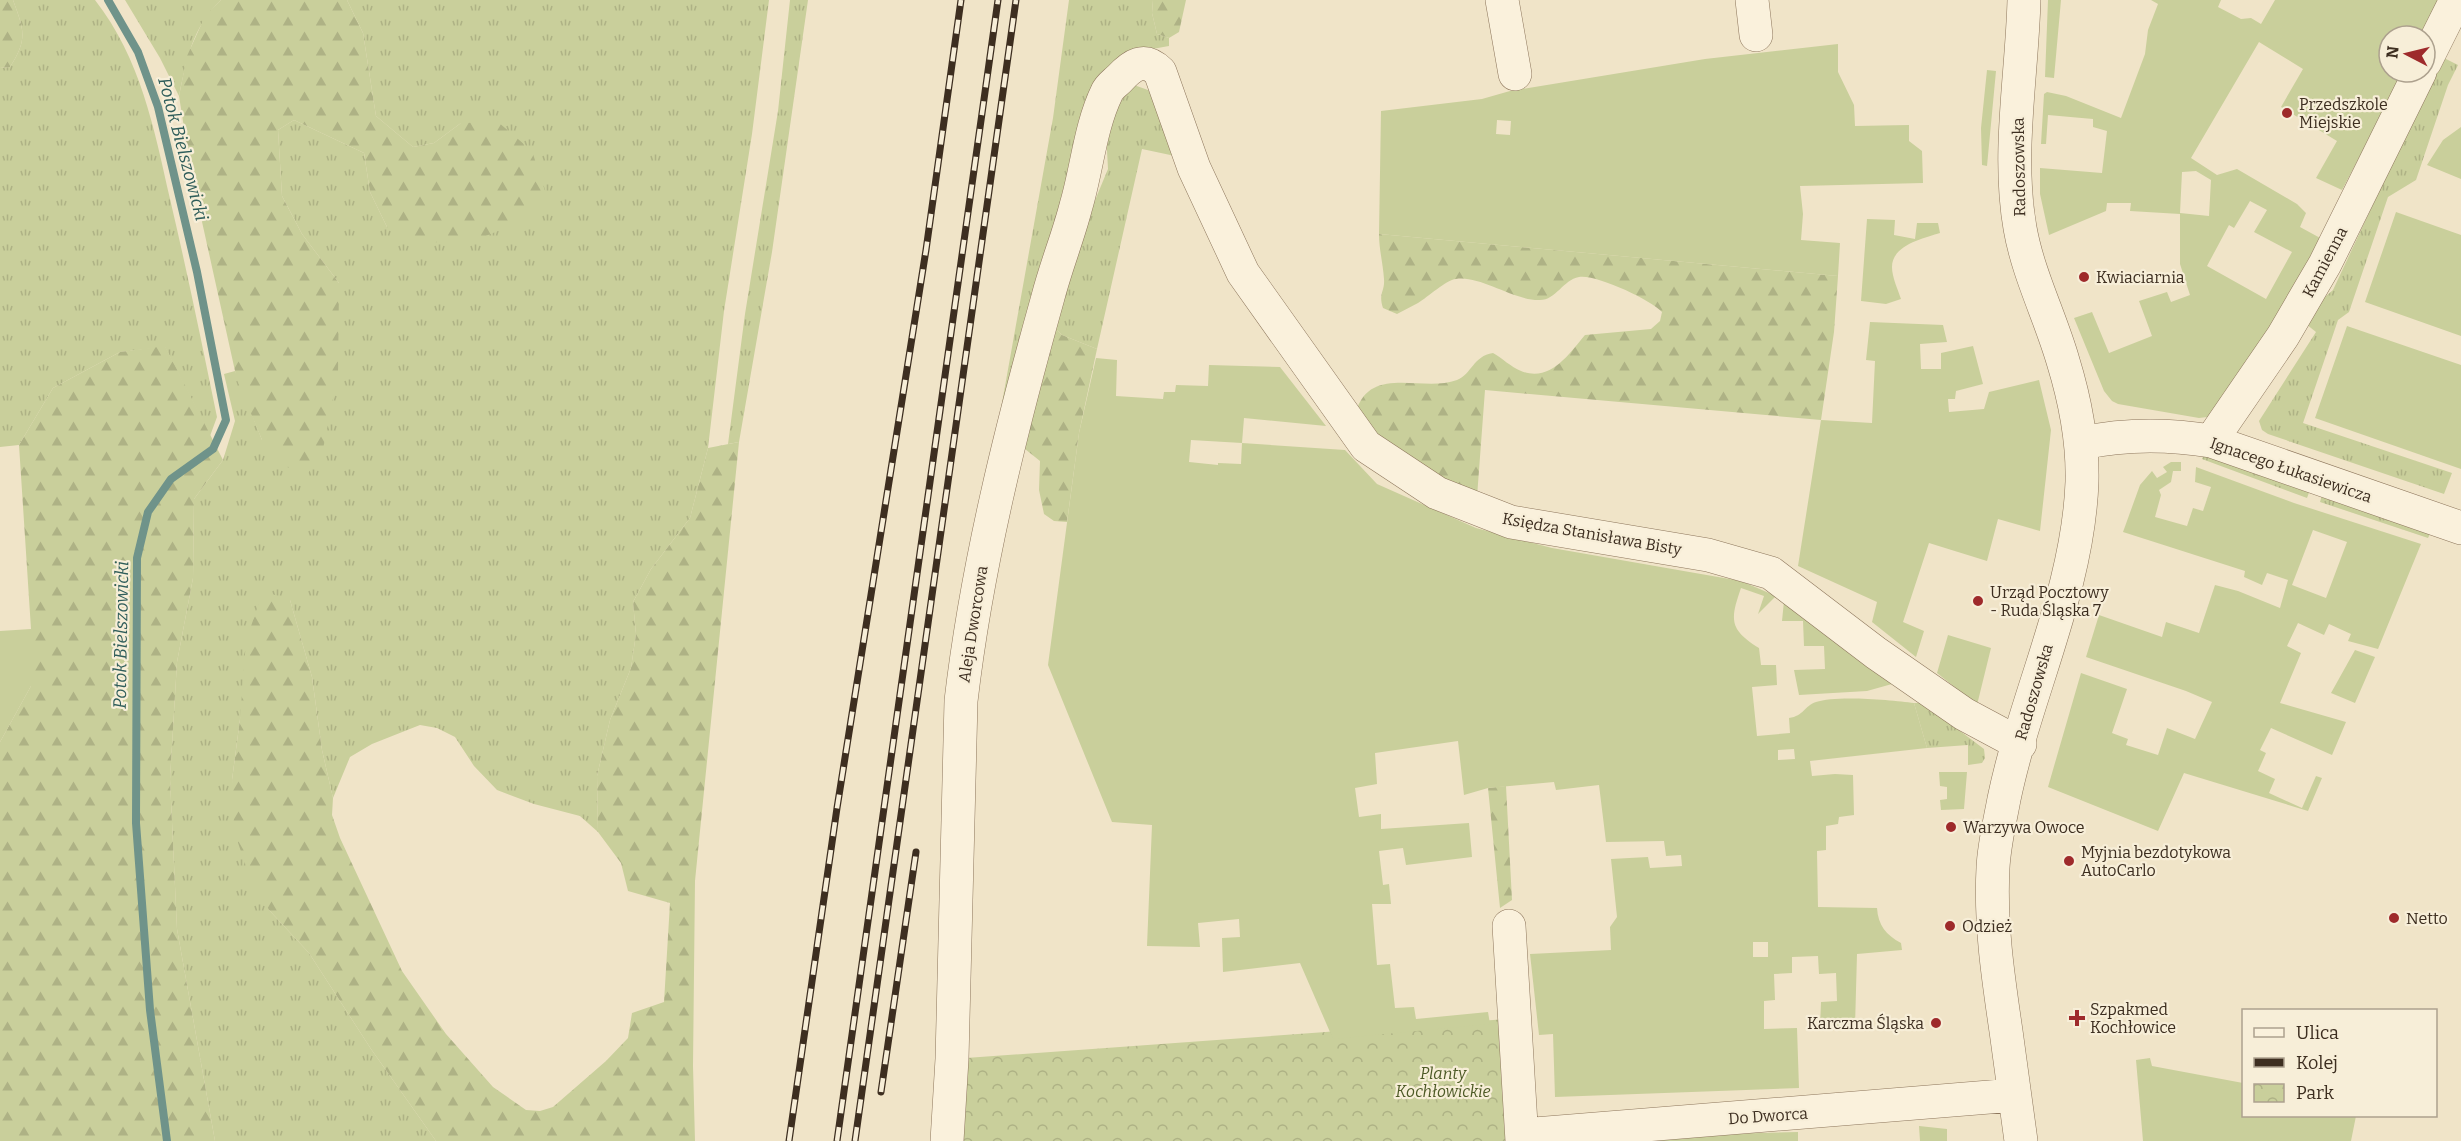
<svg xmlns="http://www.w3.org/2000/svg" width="2461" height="1141" font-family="Bitter,serif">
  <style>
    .grass { fill: url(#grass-tufts) }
    .forest { fill: url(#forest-firs) }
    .park { fill: url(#park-crowns) }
    .garden { fill: #c9cf9b; fill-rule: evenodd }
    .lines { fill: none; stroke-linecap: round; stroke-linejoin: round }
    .stream { stroke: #6f938a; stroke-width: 8 }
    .minor-casing { stroke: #8d765c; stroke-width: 34 }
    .minor { stroke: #faf1dc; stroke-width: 33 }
    .rail-casing { stroke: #3d2e20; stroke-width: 7 }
    .rail { stroke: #f7eed8; stroke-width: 4.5; stroke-dasharray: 14; stroke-linecap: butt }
    .poi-dot { fill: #9e2a2b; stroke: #f7eed8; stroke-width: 2 }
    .labels { text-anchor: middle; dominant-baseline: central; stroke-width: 4.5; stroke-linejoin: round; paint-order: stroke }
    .poi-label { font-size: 16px; fill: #3d2e20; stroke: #f7eed8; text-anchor: start }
    .street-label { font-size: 16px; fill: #3d2e20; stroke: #f7eed8 }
    .park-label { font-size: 16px; font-style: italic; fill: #4d5a26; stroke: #f7eed8 }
    .water-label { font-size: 18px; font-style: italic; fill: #2f5d5a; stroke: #f7eed8 }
  </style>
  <defs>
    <pattern id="grass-tufts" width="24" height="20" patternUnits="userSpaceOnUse" patternTransform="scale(1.5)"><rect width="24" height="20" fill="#c9cf9b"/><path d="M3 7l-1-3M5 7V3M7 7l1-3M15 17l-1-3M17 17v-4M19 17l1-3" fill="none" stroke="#aeb285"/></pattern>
    <pattern id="forest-firs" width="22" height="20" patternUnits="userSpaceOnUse" patternTransform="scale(1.5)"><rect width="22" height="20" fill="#c9cf9b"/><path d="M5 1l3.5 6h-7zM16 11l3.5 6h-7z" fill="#aeb285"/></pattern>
    <pattern id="park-crowns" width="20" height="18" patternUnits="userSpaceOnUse" patternTransform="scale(1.5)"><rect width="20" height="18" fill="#c9cf9b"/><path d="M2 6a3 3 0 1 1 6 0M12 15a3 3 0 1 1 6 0" fill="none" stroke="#aeb285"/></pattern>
  </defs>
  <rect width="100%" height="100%" fill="#f0e4c8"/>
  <!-- grass -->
  <path class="grass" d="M 13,0 L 95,0 C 141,59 154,128 170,199 C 187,271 202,344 217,417 L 210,436 L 165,347 L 120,352 L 53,388 L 19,445 L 0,447 L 0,68 L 10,67 C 28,39 24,30 13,0 Z
    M 125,0 L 221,0 C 192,28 187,58 179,96 L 160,58 Z
    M 347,0 L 769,0 L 752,134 L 724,311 L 708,448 L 690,518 L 651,569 L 633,602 L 636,634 L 631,668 L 610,720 L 597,776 L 598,832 L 580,816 L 534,804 L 497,790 L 474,766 L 455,737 L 437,728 L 420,725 L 372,744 L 350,757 L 333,798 L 322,750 L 312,677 L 290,600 L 240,719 L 232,780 L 269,910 L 309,953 L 371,1049 L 436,1141 L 215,1141 L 177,929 L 170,779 L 177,662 L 193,578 L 194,499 L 223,460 L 235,421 L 224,374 L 235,371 L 262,440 L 339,283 L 302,234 L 282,196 L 278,130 L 294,120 L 364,153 L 370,192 L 387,227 L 461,123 L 434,143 L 413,147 L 376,116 L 363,33 Z
    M 790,0 L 808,0 L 772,252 L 739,442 L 728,444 L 745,314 L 778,111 Z
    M 1069,0 L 1153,0 L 1152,13 L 1157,34 L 1169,38 L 1169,46 L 1130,53 L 980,526 L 1053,118 Z
    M 2442,57 L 2458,65 L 2448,85 L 2416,180 L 2388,197 L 2349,312 L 2338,320 L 2303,423 L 2452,473 L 2444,494 L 2268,434 L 2262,430 L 2259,421 L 2316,332 L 2306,324 L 2319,302 L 2333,290 Z
    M 1134,85 L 1148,90 L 1154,99 L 1175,156 L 1142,149 L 1097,349 L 1062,335 L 1052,325 L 1086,222 L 1108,169 L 1106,132 L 1111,113 Z
    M 2204,454 L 2310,490 L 2307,498 L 2202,459 Z
    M 2322,495 L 2432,530 L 2428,538 L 2320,502 Z
    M 1914,703 L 1923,703 L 1984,749 L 1985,758 L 1982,763 L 1968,765 L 1968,745 L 1927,748 Z"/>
  <!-- forest -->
  <path class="forest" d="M 0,0 L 13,0 C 24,30 28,39 10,67 L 0,68 Z
    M 221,0 L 347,0 L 363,33 L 376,116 L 413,147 L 434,143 L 461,123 L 498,122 L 532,151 L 547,197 L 527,219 L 476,240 L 422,243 L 387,227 L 370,192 L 364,153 L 294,120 L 278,130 L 282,196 L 302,234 L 339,283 L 338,374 L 323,449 L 307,475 L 287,467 L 262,440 L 237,380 L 191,172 L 179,96 L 187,56 L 205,16 Z
    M 1153,0 L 1186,0 L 1179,32 L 1169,38 L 1157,34 L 1152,13 Z
    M 1379,234 L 1838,276 L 1834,332 L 1821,420 L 1485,390 L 1477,497 L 1395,454 L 1356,412 C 1370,364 1423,393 1457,380 C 1472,374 1473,356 1493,353 C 1502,358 1511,367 1521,371 C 1550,383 1569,354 1585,335 L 1651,329 L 1660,321 L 1662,312 C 1651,300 1596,274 1579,277 C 1563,280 1556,300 1540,300 C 1514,301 1480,275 1456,279 C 1446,280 1428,297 1418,303 C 1411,307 1404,310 1397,314 L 1383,308 C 1378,293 1385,292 1384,279 C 1383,264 1379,249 1379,234 Z
    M 1052,325 L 1062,335 L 1097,349 L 1079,433 L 1067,522 L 1054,521 L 1044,514 L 1039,490 L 1040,461 L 1025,449 L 1022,439 Z
    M 165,346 L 223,460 L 194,499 L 193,578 L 177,662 L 170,779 L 177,929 L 215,1141 L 0,1141 L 0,742 L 31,686 L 31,629 L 19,445 L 53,388 L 120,352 Z
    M 739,442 L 695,881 L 693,1066 L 695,1141 L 436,1141 L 371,1049 L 309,953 L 269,910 L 248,872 L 234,831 L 232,780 L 240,719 L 246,641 L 263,591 L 290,600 L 312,677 L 322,750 L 333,798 L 332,815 L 340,838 L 402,971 L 446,1034 L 493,1087 L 526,1110 L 540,1111 L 553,1107 L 606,1061 L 628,1038 L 632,1013 L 664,1002 L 670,903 L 628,891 L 621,863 L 598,832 L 597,776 L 610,720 L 631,668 L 636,634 L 633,602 L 651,569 L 690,518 L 708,448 Z
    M 1506,786 L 1512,900 L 1500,908 L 1488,788 Z"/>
  <!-- park -->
  <path class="park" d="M 1507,1019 L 1505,1141 L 944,1141 L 952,1059 Z"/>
  <!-- garden -->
  <path class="garden" d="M 2048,0 L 2061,0 L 2054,78 L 2045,77 Z
    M 2151,0 L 2221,0 L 2218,7 L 2241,19 L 2251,18 L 2261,24 L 2275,0 L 2442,0 L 2423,36 L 2389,36 L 2389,72 L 2404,72 L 2342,190 L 2316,178 L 2337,141 L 2281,107 L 2303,69 L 2259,42 L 2191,158 L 2217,175 L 2237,169 L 2297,204 L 2306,213 L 2300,227 L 2322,239 L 2280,319 L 2214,411 L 2207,417 L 2199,418 L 2118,404 L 2112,401 L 2104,391 L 2074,318 L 2092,312 L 2109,353 L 2152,336 L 2139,301 L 2167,292 L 2171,302 L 2190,295 L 2180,264 L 2180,214 L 2130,211 L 2131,203 L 2107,203 L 2106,211 L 2049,235 L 2040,194 L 2040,168 L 2102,173 L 2107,131 L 2093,127 L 2093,119 L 2048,115 L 2046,144 L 2041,144 L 2044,94 L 2047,92 L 2066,96 L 2121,118 L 2145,54 L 2148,30 L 2158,4 ZM 2196,171 L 2211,180 L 2209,216 L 2180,213 L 2182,172 ZM 2250,201 L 2267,210 L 2254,232 L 2292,252 L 2266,299 L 2207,266 L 2229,225 L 2234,228 Z
    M 1838,44 L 1838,72 L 1854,105 L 1855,126 L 1909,125 L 1909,141 L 1922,151 L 1923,183 L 1800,186 L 1803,214 L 1801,240 L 1840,243 L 1838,276 L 1379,234 L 1381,111 L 1482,99 L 1510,91 L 1705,59 ZM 1497,120 L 1511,121 L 1510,135 L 1496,134 Z
    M 1987,70 L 1996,71 L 1987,166 L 1982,165 L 1981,128 Z
    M 2461,127 L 2461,179 L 2427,165 L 2443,140 Z
    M 2396,212 L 2461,235 L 2461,336 L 2365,302 Z
    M 1867,219 L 1895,220 L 1894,235 L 1915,239 L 1917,223 L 1938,223 L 1940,233 C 1924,238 1892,245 1892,267 C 1892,277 1898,290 1901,299 L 1886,304 L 1861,301 Z
    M 1870,322 L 1943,325 L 1947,342 L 1920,344 L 1921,369 L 1941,369 L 1941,353 L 1973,346 L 1983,384 L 1956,391 L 1955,399 L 1948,399 L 1949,412 L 1984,409 L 1989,392 L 2039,380 L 2051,430 L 2040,531 L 1998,519 L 1987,561 L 1929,543 L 1903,622 L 1924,631 L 1916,657 L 1872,622 L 1877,602 L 1798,566 L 1821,420 L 1872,423 L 1875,361 L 1866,360 Z
    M 2347,326 L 2461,365 L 2461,469 L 2315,418 Z
    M 1096,358 L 1117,360 L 1116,396 L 1163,399 L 1164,392 L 1175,392 L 1176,385 L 1208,386 L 1209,365 L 1280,367 L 1326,426 L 1244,418 L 1242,443 L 1345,450 L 1377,484 L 1476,528 L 1552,548 L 1741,581 L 1776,596 L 1758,614 L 1764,596 L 1741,588 C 1730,620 1729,629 1759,648 L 1761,665 L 1776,665 L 1777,685 L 1752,687 L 1757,736 L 1790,733 L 1789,718 C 1804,716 1804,706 1816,702 C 1836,695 1892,700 1914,703 L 1927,748 L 1810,761 L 1812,776 L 1835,774 L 1853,775 L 1854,815 L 1839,817 L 1838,824 L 1826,826 L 1826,850 L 1817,851 L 1818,907 L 1877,908 C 1878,925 1886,935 1901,943 L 1902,950 L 1857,954 L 1855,1027 L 1820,1028 L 1821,1002 L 1837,1001 L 1836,973 L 1819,974 L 1818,956 L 1792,957 L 1792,973 L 1774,974 L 1775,1000 L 1764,1001 L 1764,1029 L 1797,1028 L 1799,1088 L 1555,1097 L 1553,1034 L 1539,1035 L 1530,954 L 1611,950 L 1610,927 L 1617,917 L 1611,859 L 1648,857 L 1650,868 L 1682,866 L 1681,855 L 1666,856 L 1664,841 L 1606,842 L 1599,785 L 1556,790 L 1554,782 L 1488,788 L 1464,795 L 1458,741 L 1375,753 L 1377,784 L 1355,788 L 1359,817 L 1381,814 L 1381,829 L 1469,823 L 1472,857 L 1406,865 L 1403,848 L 1379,851 L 1383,885 L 1389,884 L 1391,904 L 1372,904 L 1377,965 L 1390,964 L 1395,1008 L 1414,1007 L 1416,1019 L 1488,1012 L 1490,1024 L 1333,1039 L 1300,963 L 1223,972 L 1222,938 L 1240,937 L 1239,919 L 1198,923 L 1200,947 L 1147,946 L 1152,825 L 1112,822 L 1048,665 L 1079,433 ZM 1191,440 L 1242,443 L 1241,464 L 1218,463 L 1218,465 L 1189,462 ZM 1794,749 L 1795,759 L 1778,760 L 1778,750 ZM 1753,942 L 1768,942 L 1768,957 L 1753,957 Z
    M 2171,462 L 2181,462 L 2181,471 L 2173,471 L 2171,482 L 2159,490 L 2161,495 L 2155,517 L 2187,526 L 2193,508 L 2203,511 L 2211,487 L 2195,482 L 2196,467 L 2294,503 L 2421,544 L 2378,649 L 2348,641 L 2351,634 L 2329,624 L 2324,635 L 2298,623 L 2287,646 L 2301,653 L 2280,703 L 2346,722 L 2332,755 L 2271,728 L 2260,750 L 2266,753 L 2258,771 L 2275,779 L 2269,793 L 2302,808 L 2316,776 L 2322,778 L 2308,811 L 2184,773 L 2158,831 L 2048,787 L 2081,673 L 2127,689 L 2112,733 L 2128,739 L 2126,745 L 2158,755 L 2167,728 L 2195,739 L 2212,702 L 2186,691 L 2086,657 L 2099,615 L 2162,637 L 2166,622 L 2199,633 L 2215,585 L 2238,591 L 2280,608 L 2288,580 L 2267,573 L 2262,585 L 2244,577 L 2245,571 L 2123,532 L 2140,485 L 2152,471 L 2157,478 L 2167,472 L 2163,467 ZM 2313,530 L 2347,542 L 2326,598 L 2292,585 Z
    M 1784,601 L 1892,684 L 1867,691 L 1799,695 L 1794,670 L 1825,669 L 1824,646 L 1804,646 L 1803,621 L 1782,621 Z
    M 31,629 L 31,686 L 0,742 L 0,631 Z
    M 1948,635 L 1991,648 L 1977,705 L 1937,673 Z
    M 2355,650 L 2375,657 L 2355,703 L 2331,693 Z
    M 1939,772 L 1967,772 L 1964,809 L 1941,810 L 1940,800 L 1947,799 L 1947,787 L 1940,786 Z
    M 2150,1058 L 2152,1066 L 2243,1083 L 2244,1116 L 2356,1116 L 2351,1141 L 2143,1141 L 2136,1060 Z
    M 1919,1126 L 1947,1129 L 1947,1141 L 1920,1141 Z
    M 1798,1132 L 1798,1141 L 1637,1141 L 1721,1134 Z"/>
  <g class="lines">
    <!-- stream -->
    <path class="stream" d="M 108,0 L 138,52 L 158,107 L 197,272 L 226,420 L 213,449 L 171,479 L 148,512 L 137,558 L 136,823 L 150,1010 L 167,1141"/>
    <defs>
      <path id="minor" d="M 1502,0 L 1515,74
        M 1752,0 L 1756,35
        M 2425,62 L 2456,0
        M 2211,441 L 2283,336 L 2325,264 L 2420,72
        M 2082,443 C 2124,434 2168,434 2211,441 L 2461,528
        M 1509,926 L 1522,1141
        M 1522,1135 L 2014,1095
        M 947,1141 L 952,1059 L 961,701 C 977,564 1011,429 1048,297 C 1056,266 1068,237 1076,206 C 1087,169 1090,127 1107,92 C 1109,87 1115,83 1119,79 C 1132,65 1144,56 1160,72 L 1194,168 L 1243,273 L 1366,446 L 1437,493 L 1511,522 L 1708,555 L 1771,573 L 1876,653 L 1964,714 L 2020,744
        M 2021,1141 C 2016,1104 2011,1068 2006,1031 C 1998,977 1990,923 1993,868 C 1994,845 2000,821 2004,799 C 2026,693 2078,591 2082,482 C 2083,441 2075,400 2063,361 C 2050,316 2028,274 2020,228 C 2007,153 2022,75 2024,0"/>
    </defs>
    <!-- minor casing -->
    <use href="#minor" class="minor-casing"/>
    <!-- minor -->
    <use href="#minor" class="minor"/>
    <defs>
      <path id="rail" d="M 881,1092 L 916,852
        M 789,1141 L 837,808 L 926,250 L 961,0
        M 837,1141 L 998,0
        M 855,1141 L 1016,0"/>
    </defs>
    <!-- rail casing -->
    <use href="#rail" class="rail-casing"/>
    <!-- rail -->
    <use href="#rail" class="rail"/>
  </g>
  <!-- markers -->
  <g class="poi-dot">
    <circle cx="2287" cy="113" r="6"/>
    <circle cx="2084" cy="277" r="6"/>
    <circle cx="1978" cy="601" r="6"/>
    <circle cx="1951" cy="827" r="6"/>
    <circle cx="2069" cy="861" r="6"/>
    <circle cx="2394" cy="918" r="6"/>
    <circle cx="1950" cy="926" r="6"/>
    <path d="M2074 1009h6v6h6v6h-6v6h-6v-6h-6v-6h6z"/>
    <circle cx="1936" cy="1023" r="6"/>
  </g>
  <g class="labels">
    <!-- poi labels -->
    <g class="poi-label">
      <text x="2299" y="104">Przedszkole<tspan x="2299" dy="18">Miejskie</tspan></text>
      <text x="2096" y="277">Kwiaciarnia</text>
      <text x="1990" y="592">Urząd Pocztowy<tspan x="1990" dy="18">- Ruda Śląska 7</tspan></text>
      <text x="1963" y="827">Warzywa Owoce</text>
      <text x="2081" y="852">Myjnia bezdotykowa<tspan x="2081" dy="18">AutoCarlo</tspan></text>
      <text x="2406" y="918">Netto</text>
      <text x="1962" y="926">Odzież</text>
      <text x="2090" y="1009">Szpakmed<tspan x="2090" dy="18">Kochłowice</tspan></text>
      <text x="1924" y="1023" text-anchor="end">Karczma Śląska</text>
    </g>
    <!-- street labels -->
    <g class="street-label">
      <text transform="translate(2019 167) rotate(-91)">Radoszowska</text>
      <text transform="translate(2325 262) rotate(-62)">Kamienna</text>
      <text transform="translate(2291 470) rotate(19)">Ignacego Łukasiewicza</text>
      <text transform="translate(1592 534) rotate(10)">Księdza Stanisława Bisty</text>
      <text transform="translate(973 624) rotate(-81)">Aleja Dworcowa</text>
      <text transform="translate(2034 692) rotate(-74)">Radoszowska</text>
      <text transform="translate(1768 1116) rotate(-4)">Do Dworca</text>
    </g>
    <!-- park labels -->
    <g class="park-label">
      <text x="1443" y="1073">Planty<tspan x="1443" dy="18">Kochłowickie</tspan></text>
    </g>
    <!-- water labels -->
    <g class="water-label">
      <text transform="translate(183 149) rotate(75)">Potok Bielszowicki</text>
      <text transform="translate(121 635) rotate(-89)">Potok Bielszowicki</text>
    </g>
  </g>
  <!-- legend -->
  <rect x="2242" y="1009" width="195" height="108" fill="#f7eed8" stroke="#ada18e" stroke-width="1.5"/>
  <rect x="2254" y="1028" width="30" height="9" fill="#faf1dc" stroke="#ada18e" stroke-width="1.5"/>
  <text x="2296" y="1039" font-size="18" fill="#3d2e20">Ulica</text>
  <rect x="2254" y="1058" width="30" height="9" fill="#3d2e20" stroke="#ada18e" stroke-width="1.5"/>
  <text x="2296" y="1069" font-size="18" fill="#3d2e20">Kolej</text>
  <rect x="2254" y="1084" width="30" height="18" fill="url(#park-crowns)" stroke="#ada18e" stroke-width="1.5"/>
  <text x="2296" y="1099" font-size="18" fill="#3d2e20">Park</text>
  <!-- north arrow -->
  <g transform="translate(2407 54) rotate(277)"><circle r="28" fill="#f7eed8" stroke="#ada18e" stroke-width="1.5"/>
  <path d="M0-4.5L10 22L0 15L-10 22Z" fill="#9e2a2b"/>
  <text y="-9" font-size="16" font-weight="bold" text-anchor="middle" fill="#3d2e20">N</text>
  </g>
</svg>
